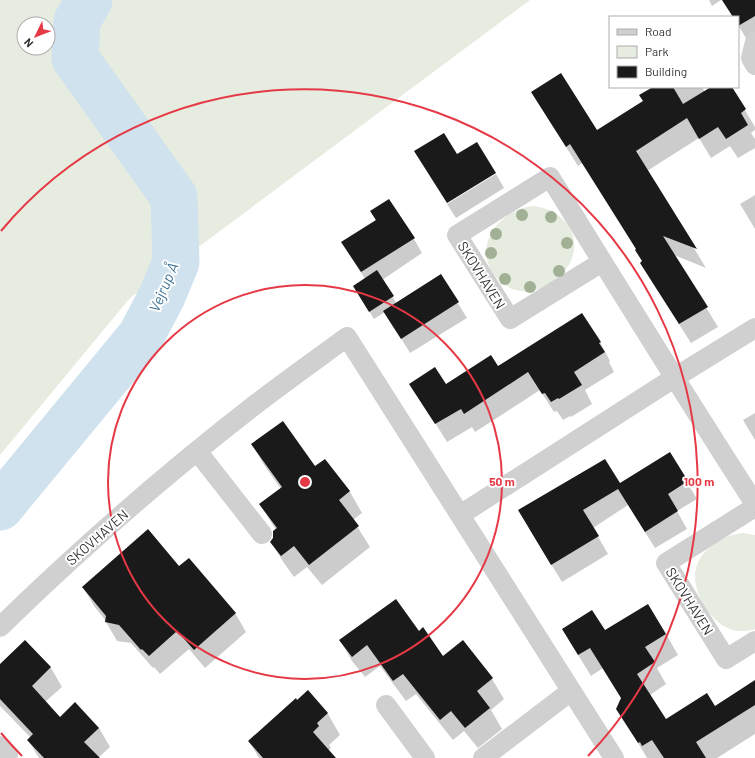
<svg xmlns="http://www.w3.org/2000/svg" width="755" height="758" font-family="Barlow,sans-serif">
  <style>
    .green { fill: #e6ecdf; fill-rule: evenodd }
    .shadow { fill: #0003 }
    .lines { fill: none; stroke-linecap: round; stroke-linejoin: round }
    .river { stroke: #cfe2ee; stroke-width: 47 }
    .building { fill: #1a1a1a }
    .street { stroke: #d0d0d0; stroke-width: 20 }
    .tree { fill: #a2b095 }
    .ring { fill: none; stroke: #e63946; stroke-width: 2 }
    .labels { text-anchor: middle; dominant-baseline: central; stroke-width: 4; stroke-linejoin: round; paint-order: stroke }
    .street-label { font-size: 14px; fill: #333; stroke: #fff }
    .water-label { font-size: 15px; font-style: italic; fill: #3f7597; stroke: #fff }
    .centre { fill: #e63946; stroke: #fff; stroke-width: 2 }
    .ring-label { font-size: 12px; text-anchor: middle; font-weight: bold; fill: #e63946; stroke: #fff; stroke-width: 4; stroke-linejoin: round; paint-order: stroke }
  </style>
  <rect width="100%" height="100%" fill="#fff"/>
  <!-- green -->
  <path class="green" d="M 0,0 L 530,0 L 130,298 L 0,455 ZM 24,24 L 48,24 L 48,48 L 24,48 Z
    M 532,206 C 563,208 586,237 568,266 C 564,273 557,278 551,283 C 542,289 533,292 522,291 C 512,290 502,285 496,277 C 471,247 498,211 532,206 Z
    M 743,533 L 755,535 L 755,629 C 732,636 716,625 704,605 C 690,580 691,559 717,542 C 726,537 732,534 743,533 Z"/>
  <!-- shadow -->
  <path class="shadow" d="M 709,0 L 721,0 L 712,6 Z
    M 722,0 L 755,0 L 755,46 L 752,48 L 738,25 L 738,17 L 733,17 Z
    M 655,87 L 702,87 L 705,92 L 712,87 L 731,87 L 755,127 L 755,130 L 751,133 L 755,139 L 755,148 L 738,158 L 730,146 L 711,158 L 699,138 L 647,171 L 706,268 L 674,255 L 718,327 L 691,343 L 653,283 L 637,250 L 582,163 L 578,166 L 544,112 L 597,131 L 644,101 Z
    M 496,174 L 504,188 L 456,218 L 447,204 Z
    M 755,195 L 755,229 L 740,204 Z
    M 371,211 L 414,239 L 422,253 L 382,280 L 397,304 L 441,276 L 467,318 L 410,353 L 385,312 L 374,319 L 358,293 L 365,279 L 343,243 L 376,221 Z
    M 600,342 L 610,361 L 609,362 L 614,372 L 585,390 L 592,404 L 571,417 L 570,416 L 563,420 L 557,411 L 554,412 L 540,390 L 475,432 L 472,427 L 447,442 L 411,384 L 446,385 L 498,367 Z
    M 755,413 L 755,440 L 743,420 Z
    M 252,444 L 314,468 L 325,460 L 350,492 L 362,513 L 353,520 L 370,547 L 322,585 L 307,567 L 294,577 L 284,563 L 271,542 L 276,530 L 260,504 L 281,489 L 264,465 Z
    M 670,454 L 697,499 L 677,511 L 687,529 L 655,548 L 628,505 L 593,528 L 608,554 L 562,582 L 529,528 L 620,485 Z
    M 179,567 L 235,613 L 246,632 L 205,668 L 189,649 L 160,674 L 154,667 L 153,668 L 131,643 L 117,641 L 106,622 L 106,621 L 94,606 L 83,587 Z
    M 563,630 L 666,634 L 678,655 L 657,668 L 666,684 L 650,695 L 666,721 L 714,707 L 755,681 L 755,734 L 717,758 L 647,758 L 618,709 L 622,699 L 603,668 L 591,676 Z
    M 418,632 L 443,657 L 463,641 L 492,679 L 504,699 L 491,710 L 502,729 L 478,748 L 464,731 L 453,740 L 416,694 L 406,701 L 380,666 L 365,677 L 352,661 L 340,640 Z
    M 25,641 L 51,668 L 62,687 L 45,702 L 60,718 L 99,728 L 110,747 L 98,758 L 39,758 L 28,740 L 31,738 L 0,706 L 0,665 Z
    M 308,692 L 328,714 L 340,735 L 329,745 L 331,748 L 328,751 L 334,758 L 259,758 L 249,741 Z"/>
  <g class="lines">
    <!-- river -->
    <path class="river" d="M 0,507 L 141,336 L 162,296 L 176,262 L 174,197 L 75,58 L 77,21 L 89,0"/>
  </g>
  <!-- building -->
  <path class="building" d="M 722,0 L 755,0 L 755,16 L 738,26 L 738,17 L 733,17 Z
    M 561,73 L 597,130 L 643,101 L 639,95 L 653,87 L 673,87 L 683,104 L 711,87 L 732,87 L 746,109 L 741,113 L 748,125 L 726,139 L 718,127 L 699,139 L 687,118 L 636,151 L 697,249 L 663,236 L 708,307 L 679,324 L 640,263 L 642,261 L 635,250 L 636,249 L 570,144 L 566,147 L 531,92 Z
    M 444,133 L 457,154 L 477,142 L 496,173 L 447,203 L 414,151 Z
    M 389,199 L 415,238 L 361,272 L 341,242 L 376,220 L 370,211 Z
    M 377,270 L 394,296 L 369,312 L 353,286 Z
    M 441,274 L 459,302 L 401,339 L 383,311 Z
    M 582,313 L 601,342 L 599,343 L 605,352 L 574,372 L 582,385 L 559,399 L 558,398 L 551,402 L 545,393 L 542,394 L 528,372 L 464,414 L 461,409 L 435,424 L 409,384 L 435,367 L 446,384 L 491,355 L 498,366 Z
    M 283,421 L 315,466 L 325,459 L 350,491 L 339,500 L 359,526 L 309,565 L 294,546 L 281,556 L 270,542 L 273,538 L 273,531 L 277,528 L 259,504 L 282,487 L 251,444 Z
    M 670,452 L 688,481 L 668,494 L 678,511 L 645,532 L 618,489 L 583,510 L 599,536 L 551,565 L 518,510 L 605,459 L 620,483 Z
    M 148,529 L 179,566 L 189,558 L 236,613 L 194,650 L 177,631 L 149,656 L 142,649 L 141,650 L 119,625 L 105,622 L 106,616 L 82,587 Z
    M 396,599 L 419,631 L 423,627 L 443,656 L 463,640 L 493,678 L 477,691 L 490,708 L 465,728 L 451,711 L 440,720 L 403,674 L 393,681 L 367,645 L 352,657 L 339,640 Z
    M 648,604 L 666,634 L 645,647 L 655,662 L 637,674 L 666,719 L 707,693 L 715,706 L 755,680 L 755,705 L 696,742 L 706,758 L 664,758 L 652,740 L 642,746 L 640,742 L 638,743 L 616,709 L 621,698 L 590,648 L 578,655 L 562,629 L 592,610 L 605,630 Z
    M 25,640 L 51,667 L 32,686 L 60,717 L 75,702 L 99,728 L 84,742 L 100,758 L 44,758 L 27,740 L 33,734 L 0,699 L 0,664 Z
    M 308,690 L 328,713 L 317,723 L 319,726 L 313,732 L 336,758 L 263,758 L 248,741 L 296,698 L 297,700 Z"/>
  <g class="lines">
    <!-- street -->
    <path class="street" d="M 755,42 L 751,58 L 755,65
      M 602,262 L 510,319 L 457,235 L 550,177 C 618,287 685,396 755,504
      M 197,451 L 262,534
      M 755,507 L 666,563 L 726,659 L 755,641
      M 460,515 L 674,378 L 755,328
      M 0,627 C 81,548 167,473 256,404 C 286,381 317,359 347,337 L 614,758
      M 386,705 L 425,758
      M 0,746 L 8,754
      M 483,758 L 571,691"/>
  </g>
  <!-- trees -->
  <g class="tree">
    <circle cx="522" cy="215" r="6"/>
    <circle cx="551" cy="217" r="6"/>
    <circle cx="496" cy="234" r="6"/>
    <circle cx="567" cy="243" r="6"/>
    <circle cx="491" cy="253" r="6"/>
    <circle cx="559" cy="271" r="6"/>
    <circle cx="505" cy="279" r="6"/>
    <circle cx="530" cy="287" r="6"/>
  </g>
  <!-- distance rings -->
  <g class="ring">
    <circle cx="305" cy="482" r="197"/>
    <path d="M22 756A394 394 0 0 1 1 733M1 231A394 394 0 1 1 588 756"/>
  </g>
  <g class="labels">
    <!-- street labels -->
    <g class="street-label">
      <text transform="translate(482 275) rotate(58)">SKOVHAVEN</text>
      <text transform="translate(97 537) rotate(-41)">SKOVHAVEN</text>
      <text transform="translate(690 601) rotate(58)">SKOVHAVEN</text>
    </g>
    <!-- water labels -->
    <g class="water-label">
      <text transform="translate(163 287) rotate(-67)">Vejrup Å</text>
    </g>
  </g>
  <circle cx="305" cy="482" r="6" class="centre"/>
  <g class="ring-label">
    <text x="502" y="486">50 m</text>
    <text x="699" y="486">100 m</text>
  </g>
  <!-- legend -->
  <rect x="609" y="16" width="130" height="72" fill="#ffffff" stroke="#adadad"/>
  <rect x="617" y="29" width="20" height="6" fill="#d0d0d0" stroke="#adadad"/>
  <text x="645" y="36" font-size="12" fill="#333333">Road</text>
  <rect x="617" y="46" width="20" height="12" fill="#e6ecdf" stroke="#adadad"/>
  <text x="645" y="56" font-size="12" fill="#333333">Park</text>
  <rect x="617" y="66" width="20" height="12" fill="#1a1a1a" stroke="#adadad"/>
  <text x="645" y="76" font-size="12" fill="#333333">Building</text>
  <!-- north arrow -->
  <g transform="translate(36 36) rotate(227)"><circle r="19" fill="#ffffff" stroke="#adadad"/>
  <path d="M0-3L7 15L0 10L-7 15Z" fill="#e63946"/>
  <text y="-6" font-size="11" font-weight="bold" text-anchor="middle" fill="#333333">N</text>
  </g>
</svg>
